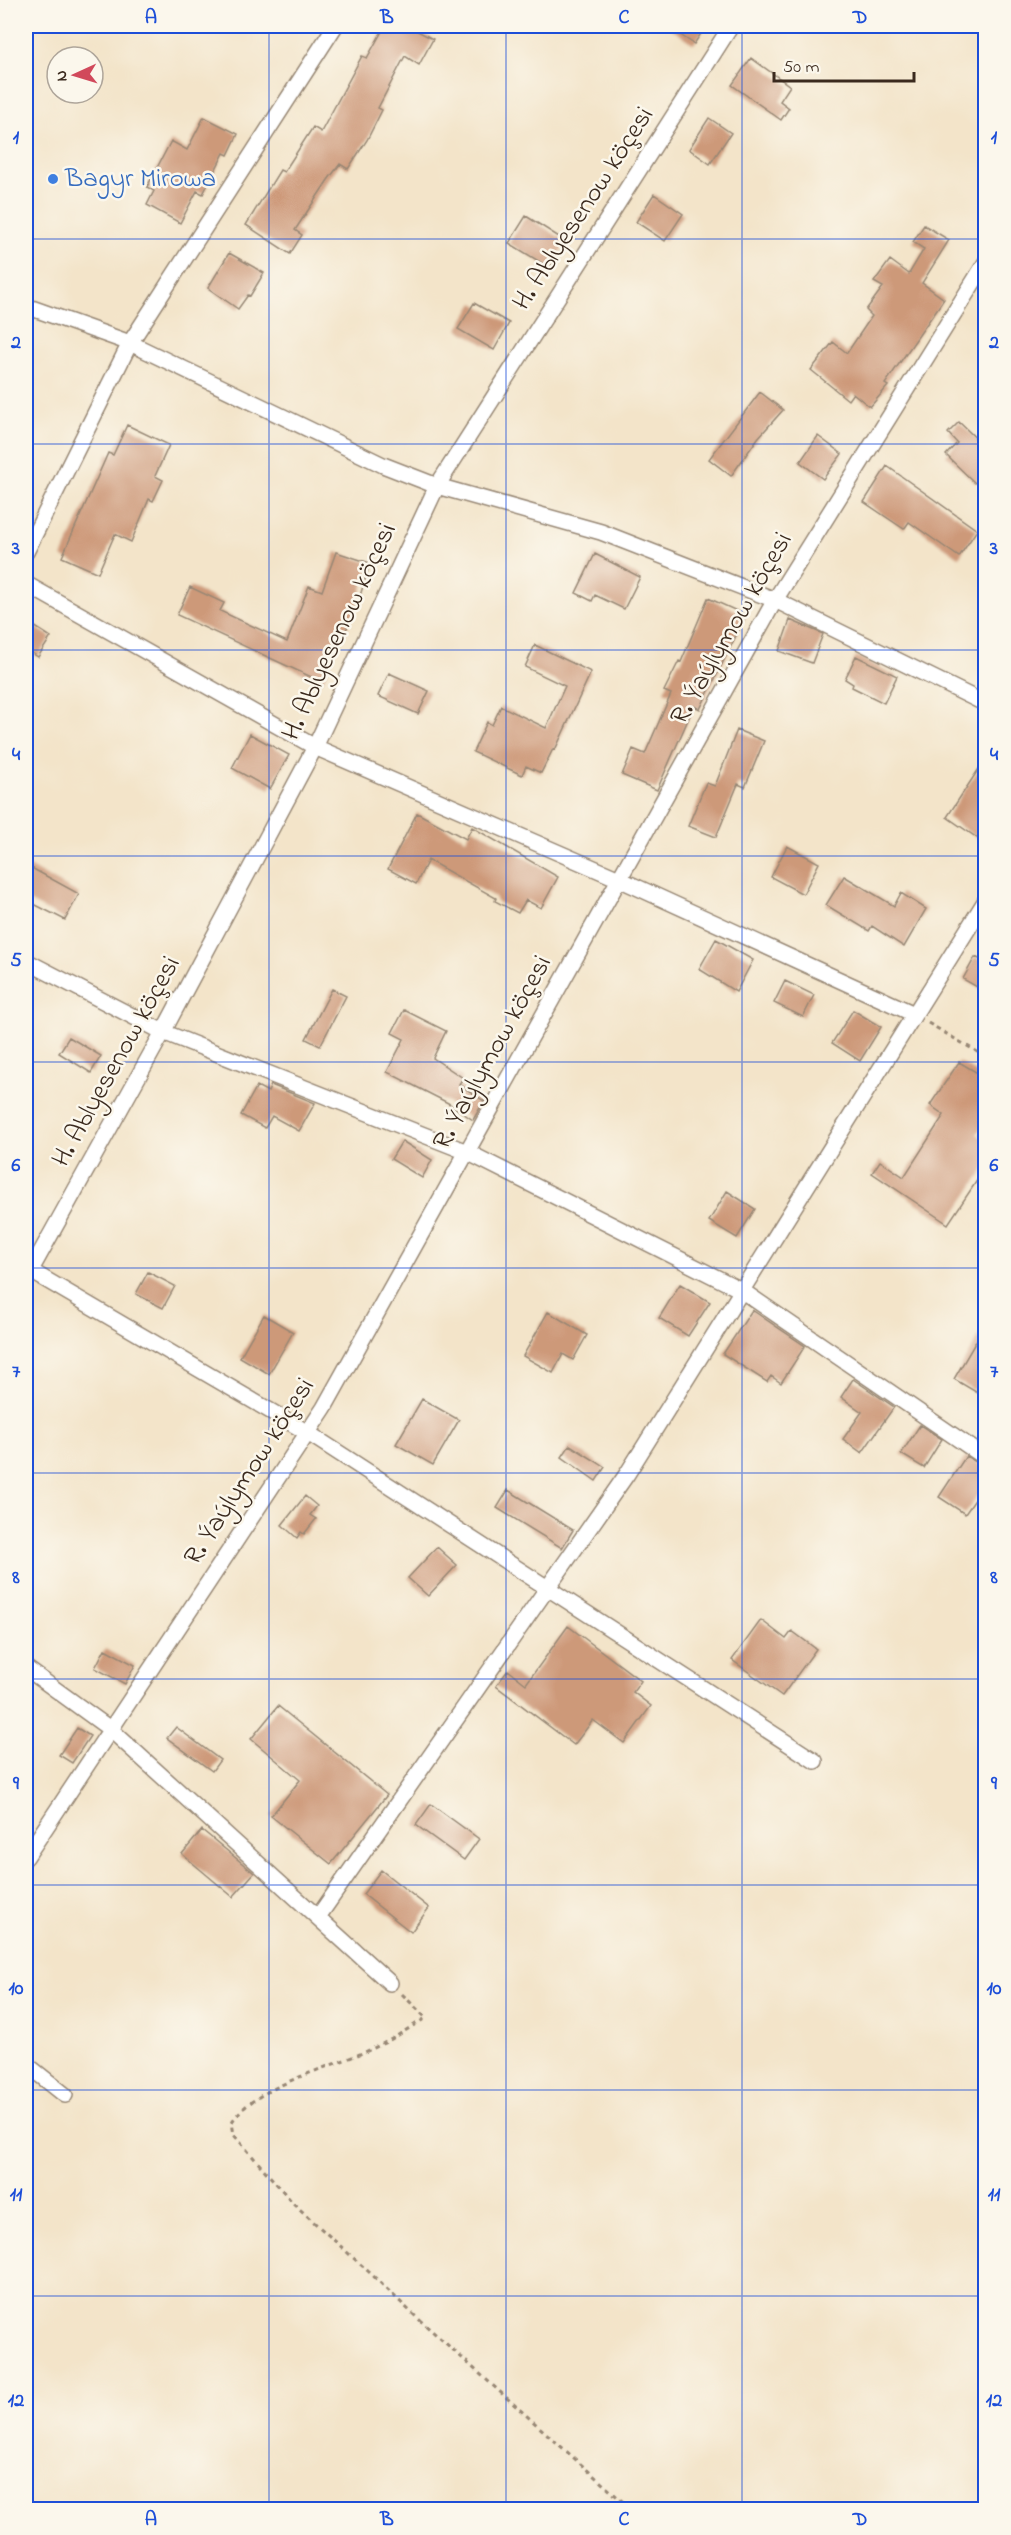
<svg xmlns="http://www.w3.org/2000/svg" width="1011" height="2535" font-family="'Indie Flower',sans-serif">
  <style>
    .building { fill: #cd9979 }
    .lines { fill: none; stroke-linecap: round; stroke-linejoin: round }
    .street-casing { stroke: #978774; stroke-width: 18 }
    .path { stroke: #978774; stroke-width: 3; stroke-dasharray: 4.5 4.5; stroke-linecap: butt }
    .street { stroke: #fff; stroke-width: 15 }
    .grid { fill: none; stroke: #1d4ed8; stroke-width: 1.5; stroke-opacity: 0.55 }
    .shop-dot { fill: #3f7fe0; stroke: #fbf7ec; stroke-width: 2 }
    .labels { text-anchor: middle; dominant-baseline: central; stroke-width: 5; stroke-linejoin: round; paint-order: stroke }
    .shop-label { font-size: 27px; fill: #366cbe; stroke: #fbf7ec; text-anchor: start }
    .street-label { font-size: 27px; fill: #3b2a1e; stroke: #fbf7ec }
    .neatline { fill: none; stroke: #1d4ed8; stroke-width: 2 }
    .grid-label { font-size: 20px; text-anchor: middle; font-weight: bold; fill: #1d4ed8 }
  </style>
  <rect width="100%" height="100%" fill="#fbf7ec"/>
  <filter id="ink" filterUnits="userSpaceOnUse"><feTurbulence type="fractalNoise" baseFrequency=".0167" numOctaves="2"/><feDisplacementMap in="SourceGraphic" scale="12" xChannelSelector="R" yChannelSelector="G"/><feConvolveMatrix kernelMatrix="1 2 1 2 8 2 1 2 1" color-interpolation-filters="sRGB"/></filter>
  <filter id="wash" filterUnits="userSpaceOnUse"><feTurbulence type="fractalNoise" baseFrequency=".008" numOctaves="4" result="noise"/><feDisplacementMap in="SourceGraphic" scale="24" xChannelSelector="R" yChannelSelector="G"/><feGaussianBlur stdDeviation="1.35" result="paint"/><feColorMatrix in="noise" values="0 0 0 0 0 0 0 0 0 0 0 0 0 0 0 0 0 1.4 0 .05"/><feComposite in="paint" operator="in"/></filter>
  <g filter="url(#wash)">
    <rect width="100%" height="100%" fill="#f3e4c9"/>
    <g id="blocks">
      <!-- building -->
      <path class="building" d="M 385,26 L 408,26 L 433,39 L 419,65 L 405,56 L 378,108 L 382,110 L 367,140 L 348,169 L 340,164 L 328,180 L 295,230 L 302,235 L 290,254 L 246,225 L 280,170 L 284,172 L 313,127 L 321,132 L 362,56 L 367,58 Z
        M 667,26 L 706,26 L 694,44 Z
        M 751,58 L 790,86 L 780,101 L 789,108 L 781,120 L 732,85 Z
        M 204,117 L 238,134 L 228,155 L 224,153 L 203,194 L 197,191 L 180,223 L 147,205 L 154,191 L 147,187 L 171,141 L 187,150 Z
        M 709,118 L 731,133 L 710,164 L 689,149 Z
        M 654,194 L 683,214 L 665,241 L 636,222 Z
        M 526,216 L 567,242 L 550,268 L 509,243 Z
        M 924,225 L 949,240 L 922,283 L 944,299 L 885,384 L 888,386 L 870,407 L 853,393 L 848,400 L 811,370 L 833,342 L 847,353 L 872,316 L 866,310 L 883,287 L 874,282 L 890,260 L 909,274 L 924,249 L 913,242 Z
        M 229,253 L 264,273 L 250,296 L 248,295 L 238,309 L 208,288 Z
        M 474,303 L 509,323 L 494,350 L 458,329 Z
        M 760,392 L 783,410 L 758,438 L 731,476 L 709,459 Z
        M 959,422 L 986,448 L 986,472 L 975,483 L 946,455 L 957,443 L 948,433 Z
        M 127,425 L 169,445 L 155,476 L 163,480 L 153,501 L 149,499 L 131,542 L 115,534 L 98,573 L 62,557 L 108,453 L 113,455 Z
        M 818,436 L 842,454 L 823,479 L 800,462 Z
        M 887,466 L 977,530 L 959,557 L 909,522 L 904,529 L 864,502 Z
        M 336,552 L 370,563 L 357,606 L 322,682 L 177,615 L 190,587 L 224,603 L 220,611 L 287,642 L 309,586 L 322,591 Z
        M 595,554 L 640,577 L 624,609 L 595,595 L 592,601 L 576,593 Z
        M 708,598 L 746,615 L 700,709 L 694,706 L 657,790 L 622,775 L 633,749 L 645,754 L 671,694 L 664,691 L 679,661 L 681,662 Z
        M 790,620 L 823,634 L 812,663 L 779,651 Z
        M 26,621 L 51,637 L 38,657 L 26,649 Z
        M 535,645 L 591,672 L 555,750 L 553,749 L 541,773 L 526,766 L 522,775 L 473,752 L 487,722 L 492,725 L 501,706 L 546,728 L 565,686 L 525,667 Z
        M 856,656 L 897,676 L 884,703 L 852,687 L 853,684 L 845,679 Z
        M 389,673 L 429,691 L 418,714 L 378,696 Z
        M 737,730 L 764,741 L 745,787 L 738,784 L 716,837 L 688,826 L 706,783 L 715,786 Z
        M 250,734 L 289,755 L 270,789 L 232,768 Z
        M 986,758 L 986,844 L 947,817 Z
        M 417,813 L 466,839 L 472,827 L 558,877 L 541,908 L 526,900 L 518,913 L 495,901 L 496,898 L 428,860 L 416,884 L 388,869 Z
        M 787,846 L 819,863 L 803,894 L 771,877 Z
        M 26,865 L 79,894 L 65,920 L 26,900 Z
        M 844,876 L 894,906 L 901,893 L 926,909 L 904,947 L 872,926 L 869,931 L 826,905 Z
        M 716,939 L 753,960 L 736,992 L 699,969 Z
        M 975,957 L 986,962 L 986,992 L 963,979 Z
        M 785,981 L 814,995 L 803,1017 L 774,1003 Z
        M 332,989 L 346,996 L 320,1046 L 306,1039 Z
        M 404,1010 L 446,1031 L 433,1058 L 463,1078 L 459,1084 L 484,1101 L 473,1120 L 448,1103 L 387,1072 L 404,1039 L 392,1033 Z
        M 853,1010 L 881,1027 L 860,1061 L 832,1043 Z
        M 69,1037 L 101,1056 L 91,1073 L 59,1053 Z
        M 959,1062 L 986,1078 L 986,1121 L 977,1134 L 986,1140 L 986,1167 L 948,1224 L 872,1173 L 880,1161 L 904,1177 L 944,1115 L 930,1105 Z
        M 271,1085 L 315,1103 L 299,1131 L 272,1116 L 265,1128 L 241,1115 L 257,1086 L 268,1092 Z
        M 402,1141 L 432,1160 L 422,1178 L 391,1159 Z
        M 727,1191 L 755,1209 L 737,1238 L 709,1221 Z
        M 148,1272 L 175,1286 L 163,1308 L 136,1294 Z
        M 680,1284 L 710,1302 L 688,1336 L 659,1318 Z
        M 752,1310 L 805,1346 L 781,1383 L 771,1376 L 767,1382 L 723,1354 Z
        M 548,1312 L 587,1335 L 573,1360 L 563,1354 L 553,1373 L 523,1356 Z
        M 264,1315 L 293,1332 L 269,1374 L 240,1357 Z
        M 986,1324 L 986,1398 L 954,1379 Z
        M 853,1379 L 894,1407 L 862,1453 L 843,1439 L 862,1412 L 841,1397 Z
        M 422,1399 L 459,1420 L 433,1465 L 396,1444 Z
        M 920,1425 L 942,1439 L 924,1468 L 901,1454 Z
        M 570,1445 L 605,1467 L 596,1481 L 562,1457 Z
        M 966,1456 L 986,1468 L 986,1484 L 965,1514 L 939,1497 Z
        M 508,1490 L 573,1530 L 562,1548 L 497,1508 Z
        M 305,1496 L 317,1506 L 310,1515 L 316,1519 L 304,1534 L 301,1532 L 297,1538 L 282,1525 Z
        M 437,1547 L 457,1565 L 428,1596 L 408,1578 Z
        M 761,1620 L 786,1639 L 792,1631 L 816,1649 L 782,1696 L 732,1660 Z
        M 568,1626 L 641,1681 L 633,1692 L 651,1706 L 624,1743 L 593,1720 L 574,1745 L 496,1686 L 508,1670 L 526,1684 Z
        M 105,1649 L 135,1665 L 125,1684 L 95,1668 Z
        M 278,1706 L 387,1795 L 331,1864 L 271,1816 L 300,1780 L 251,1739 Z
        M 176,1727 L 220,1760 L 212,1771 L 167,1738 Z
        M 77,1728 L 90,1736 L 72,1763 L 59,1755 Z
        M 431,1804 L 479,1839 L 464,1860 L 416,1825 Z
        M 202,1830 L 254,1873 L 233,1897 L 182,1854 Z
        M 381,1870 L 429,1908 L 411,1932 L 363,1894 Z"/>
    </g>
  </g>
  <g filter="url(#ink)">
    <use href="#blocks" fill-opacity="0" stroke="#978774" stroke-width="1.5"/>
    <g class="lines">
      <defs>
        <path id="street" d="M 26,306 L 130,343 L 383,465 L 437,486 L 601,532 L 775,600 L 986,704
          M 26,552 L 130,343 L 335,26
          M 26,584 L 315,747 L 619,879 L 914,1014
          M 26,961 L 163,1032 L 467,1152 L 741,1290 L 986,1458
          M 31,1271 L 308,1433 L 815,1761
          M 26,1279 L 163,1032 L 315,747 L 437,486 L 731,26
          M 26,1668 L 110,1729 L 390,1983
          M 26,1857 L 324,1408 L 775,600 L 986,262
          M 318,1917 L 627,1474 L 986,900
          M 26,2064 L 65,2095"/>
      </defs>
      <!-- street casing -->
      <use href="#street" class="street-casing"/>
      <!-- path -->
      <path class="path" d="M 928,1023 L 986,1057
        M 402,1994 L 426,2018 C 412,2026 398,2036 382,2044 C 343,2065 254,2084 232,2122 L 234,2135 L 294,2204 L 369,2272 L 413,2314 L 632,2510"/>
      <!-- street -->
      <use href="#street" class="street"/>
    </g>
  </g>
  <!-- grid -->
  <path class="grid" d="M 269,26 L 269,2510M 506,26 L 506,2510M 742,26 L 742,2510M 26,239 L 986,239M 26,444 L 986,444M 26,650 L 986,650M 26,856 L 986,856M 26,1062 L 986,1062M 26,1268 L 986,1268M 26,1473 L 986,1473M 26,1679 L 986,1679M 26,1885 L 986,1885M 26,2090 L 986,2090M 26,2296 L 986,2296"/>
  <!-- markers -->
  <circle class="shop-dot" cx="53" cy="179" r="6"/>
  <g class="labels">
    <!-- shop labels -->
    <g class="shop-label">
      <text x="65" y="179">Bagyr Mirowa</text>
    </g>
    <!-- street labels -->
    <g class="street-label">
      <text transform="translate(584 209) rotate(-57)">H. Ablyesenow köçesi</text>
      <text transform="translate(732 629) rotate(-60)">R. Ýaýlymow köçesi</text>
      <text transform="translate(340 632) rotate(-65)">H. Ablyesenow köçesi</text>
      <text transform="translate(493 1053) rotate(-61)">R. Ýaýlymow köçesi</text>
      <text transform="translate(117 1062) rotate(-61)">H. Ablyesenow köçesi</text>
      <text transform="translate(250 1472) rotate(-57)">R. Ýaýlymow köçesi</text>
    </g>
  </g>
  <!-- margin -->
  <rect width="1011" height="2535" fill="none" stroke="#fbf7ec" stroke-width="66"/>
  <!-- north arrow -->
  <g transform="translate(75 75) rotate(266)"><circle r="28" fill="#fbf7ec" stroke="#aea59a" stroke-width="1.5"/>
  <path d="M0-4.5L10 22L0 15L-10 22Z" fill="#d1495b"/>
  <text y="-9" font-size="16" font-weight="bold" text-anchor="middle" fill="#3b2a1e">N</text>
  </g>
  <!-- scale -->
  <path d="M774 72v9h140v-9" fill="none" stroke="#3b2a1e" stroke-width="3"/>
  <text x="783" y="72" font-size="18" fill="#3b2a1e" stroke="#fbf7ec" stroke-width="4.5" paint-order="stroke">50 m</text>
  <rect x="33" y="33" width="945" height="2469" class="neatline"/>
  <g class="grid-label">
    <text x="151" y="23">A</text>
    <text x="387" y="23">B</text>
    <text x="624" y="23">C</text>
    <text x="860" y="23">D</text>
    <text x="16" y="143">1</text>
    <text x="994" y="143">1</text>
    <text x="16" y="348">2</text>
    <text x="994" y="348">2</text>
    <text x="16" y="554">3</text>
    <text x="994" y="554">3</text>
    <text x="16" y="760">4</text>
    <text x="994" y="760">4</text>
    <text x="16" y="966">5</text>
    <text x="994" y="966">5</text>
    <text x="16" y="1171">6</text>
    <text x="994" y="1171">6</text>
    <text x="16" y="1377">7</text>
    <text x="994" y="1377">7</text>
    <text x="16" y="1583">8</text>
    <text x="994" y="1583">8</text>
    <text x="16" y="1789">9</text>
    <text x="994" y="1789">9</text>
    <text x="16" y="1994">10</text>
    <text x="994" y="1994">10</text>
    <text x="16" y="2200">11</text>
    <text x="994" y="2200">11</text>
    <text x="16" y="2406">12</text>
    <text x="994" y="2406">12</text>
    <text x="151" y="2525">A</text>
    <text x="387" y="2525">B</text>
    <text x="624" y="2525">C</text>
    <text x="860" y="2525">D</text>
  </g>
</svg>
